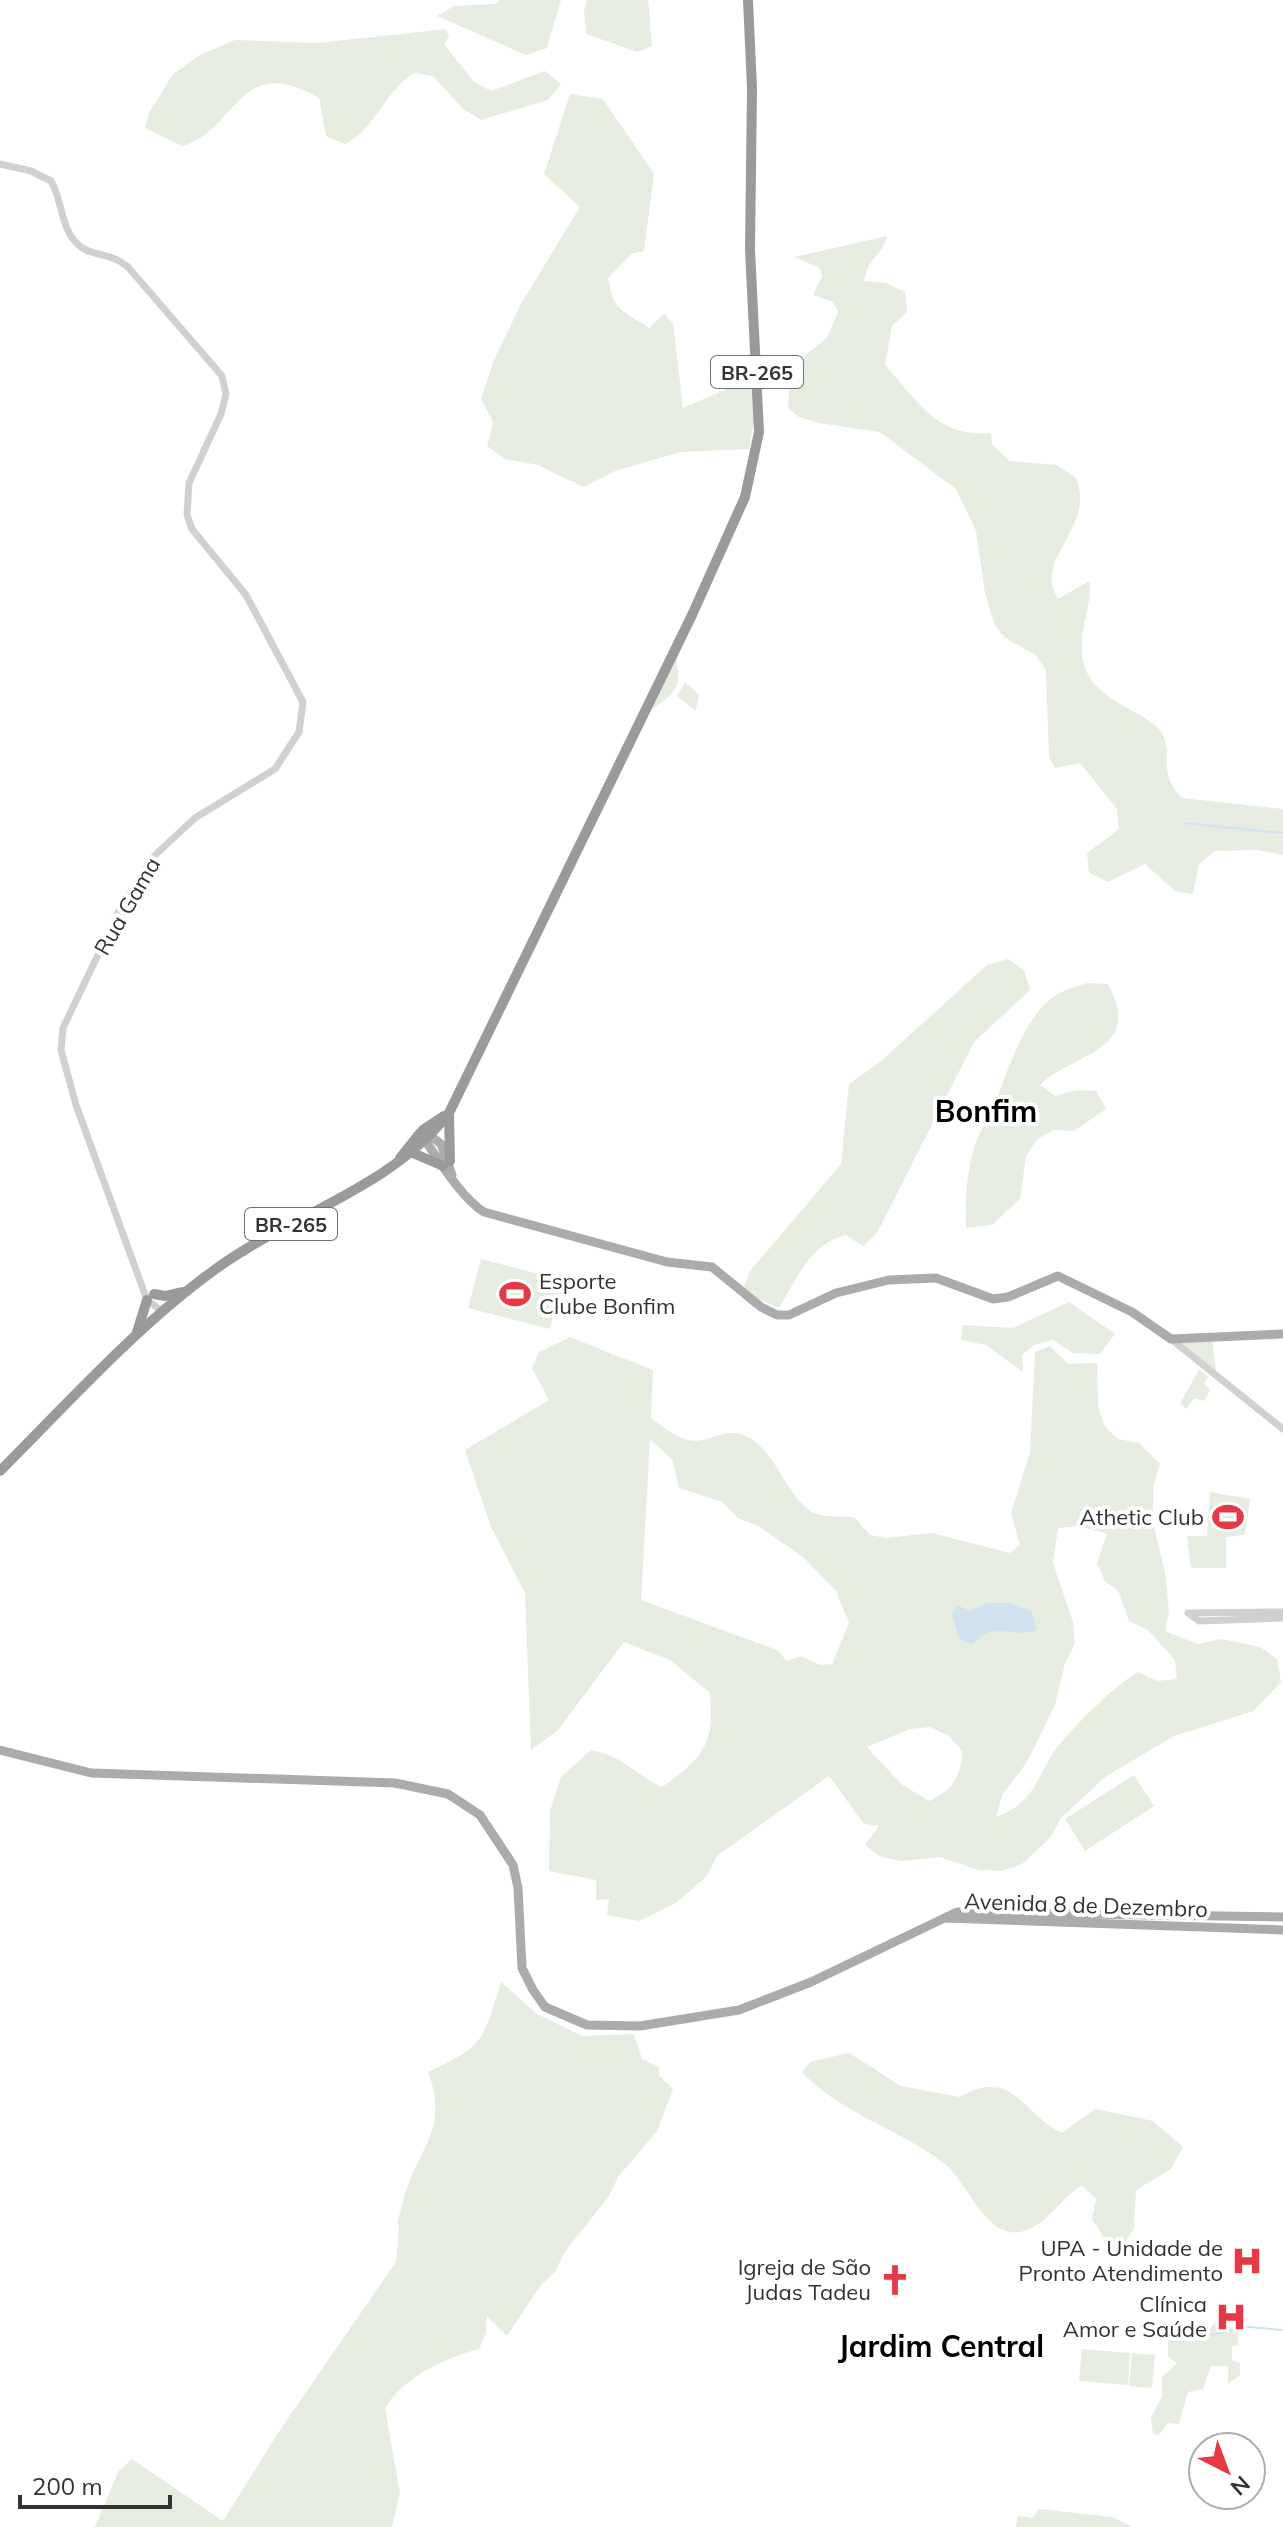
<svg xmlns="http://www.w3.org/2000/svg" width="1283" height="2527" font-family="Mulish,sans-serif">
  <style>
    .green { fill: #e6ecdf; fill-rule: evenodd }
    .water { fill: #cfe2ee }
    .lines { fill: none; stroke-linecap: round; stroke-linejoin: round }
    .stream { stroke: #cfe2ee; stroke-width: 2 }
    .minor { stroke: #d0d0d0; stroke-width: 7 }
    .major { stroke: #ababab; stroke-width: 9 }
    .highway { stroke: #9a9a9a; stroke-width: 10 }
    .labels { text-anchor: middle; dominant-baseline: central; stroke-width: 8; stroke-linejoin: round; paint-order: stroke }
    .shield { fill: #fff; stroke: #707070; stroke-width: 2 }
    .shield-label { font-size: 20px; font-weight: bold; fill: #333 }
    .street-label { font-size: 22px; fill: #333; stroke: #fff }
    .poi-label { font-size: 22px; fill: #333; stroke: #fff; text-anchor: end }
    .district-label { font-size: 30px; font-weight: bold; fill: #000; stroke: #fff }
  </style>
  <rect width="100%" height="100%" fill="#fff"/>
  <!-- green -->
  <path class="green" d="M 499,0 L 561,0 L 547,48 L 526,55 L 437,16 L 454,6 L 496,4 Z
    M 587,0 L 648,0 L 652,46 L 637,52 L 586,34 L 584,11 Z
    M 446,29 L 449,37 L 444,44 L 474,82 L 491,91 L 545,71 L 561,84 L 548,100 L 481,120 L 463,109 L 433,76 L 414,73 C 382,94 375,130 345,144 L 326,136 L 319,98 C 237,51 238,131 182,146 L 145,128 L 150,111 L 173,74 L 200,55 L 235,40 L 318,43 Z
    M 570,94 L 603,99 L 654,174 L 644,251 L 631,254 L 608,278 C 614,313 623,310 649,328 L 664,314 L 673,323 L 683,408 L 750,379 L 757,404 L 749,449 L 680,452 L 615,471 L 583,487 L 538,465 L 505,459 L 487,446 L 493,422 L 481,399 L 494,360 L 522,302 L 580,207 L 544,174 Z
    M 887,236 C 883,255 868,257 864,281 L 886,283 L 905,292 L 907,312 L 892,326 L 885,365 C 918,401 937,438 991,433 L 992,444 L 1010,461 L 1057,465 L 1076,478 C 1096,530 1032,558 1058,599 L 1089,581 C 1094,603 1077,630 1083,661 C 1092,704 1152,711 1163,735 C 1174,760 1156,769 1182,798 L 1283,809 L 1283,855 L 1256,850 L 1214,851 L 1199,864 L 1193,894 L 1175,891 L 1145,864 L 1108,882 L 1089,873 L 1087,853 L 1119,829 L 1117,809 L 1080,763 L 1055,768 L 1049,758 L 1046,670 L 1036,655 L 1005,638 L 995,626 L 985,593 L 976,531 L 956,489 L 880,432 L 819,423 L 799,417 L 788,408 L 791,366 L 827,338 L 838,312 L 833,302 L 813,295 L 822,276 L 820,268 L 794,257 Z
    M 676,657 C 683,689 674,694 648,712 Z
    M 685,682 L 699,695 L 696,711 L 677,696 Z
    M 1008,959 L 1024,970 L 1030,990 L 974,1042 L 877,1233 L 863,1246 L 846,1235 C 809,1245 798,1277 779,1308 L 742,1292 L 750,1271 L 841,1164 L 849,1084 L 880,1062 L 987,965 Z
    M 1088,983 L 1108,984 C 1145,1052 1072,1053 1040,1085 L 1056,1096 L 1076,1090 L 1096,1091 L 1106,1109 L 1074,1131 L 1054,1130 L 1037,1139 L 1026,1156 L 1020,1199 L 992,1225 L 966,1228 C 965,1196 967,1145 989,1119 C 1002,1086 1021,1024 1048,1001 C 1059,991 1074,987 1088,983 Z
    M 481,1259 L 562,1280 L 550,1329 L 468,1308 Z
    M 1069,1302 L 1115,1334 L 1100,1354 L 1073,1353 L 1053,1340 L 1034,1345 L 1022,1355 L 1023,1372 L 986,1345 L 961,1340 L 963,1325 L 1013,1328 Z
    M 570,1337 L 653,1370 L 651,1418 C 662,1426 675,1437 688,1440 C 709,1445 725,1425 748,1437 C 777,1452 792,1508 817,1514 C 829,1518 843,1516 854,1517 L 870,1535 L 886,1538 L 932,1533 L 1010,1553 L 1020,1545 L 1011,1513 L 1030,1453 L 1035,1352 L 1050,1346 L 1068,1364 L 1097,1363 L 1098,1407 L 1105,1427 L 1118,1439 L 1139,1443 L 1160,1464 L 1153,1488 L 1153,1523 L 1165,1572 L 1169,1612 L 1165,1631 L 1198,1644 L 1221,1639 L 1260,1647 L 1277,1659 L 1281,1682 L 1254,1711 L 1174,1736 L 1105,1777 L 1061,1818 L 1051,1837 L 1022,1864 L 1002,1871 L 979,1870 L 940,1857 L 901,1861 L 881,1857 L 865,1845 L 879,1826 L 864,1824 L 829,1776 L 718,1855 L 706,1877 L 676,1903 L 639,1921 L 607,1915 L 609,1899 L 596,1900 L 596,1880 L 549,1871 L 550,1811 L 561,1777 L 591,1750 C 626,1757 632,1773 662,1787 C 703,1758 715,1744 710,1693 L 670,1660 L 624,1642 L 558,1730 L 531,1750 L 525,1593 L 491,1527 L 465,1450 L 549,1400 L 532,1368 L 539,1352 ZM 650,1439 L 673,1461 L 679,1488 L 722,1502 L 738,1518 L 758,1526 L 803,1557 L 836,1591 L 849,1623 L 832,1664 L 820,1665 L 801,1656 L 787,1661 L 777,1650 L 641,1600 ZM 1079,1526 L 1107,1534 L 1097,1563 L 1105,1582 L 1118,1590 L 1129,1621 L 1148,1630 L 1175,1660 L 1177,1679 L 1157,1681 L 1138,1672 C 1113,1687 1084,1717 1064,1739 C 1036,1770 1040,1801 996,1817 L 1002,1795 L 1027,1762 L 1055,1705 L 1065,1663 L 1075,1644 L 1073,1622 L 1053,1563 L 1058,1528 ZM 930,1727 L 949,1736 L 962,1751 C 961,1777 953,1790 929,1801 L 901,1784 L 867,1747 L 910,1729 Z
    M 1212,1339 L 1216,1371 L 1182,1343 Z
    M 1199,1370 L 1209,1377 L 1204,1383 L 1210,1390 L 1204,1401 L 1195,1398 L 1186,1409 L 1180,1403 Z
    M 1210,1492 L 1250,1499 L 1245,1535 L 1226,1537 L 1226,1568 L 1191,1568 L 1187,1536 L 1207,1536 Z
    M 1134,1775 L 1154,1806 L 1085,1851 L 1065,1819 Z
    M 501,1982 L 537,2014 L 582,2036 L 634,2034 L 642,2059 L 659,2067 L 659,2075 L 673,2089 L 657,2131 L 618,2177 L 609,2196 L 564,2253 L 555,2272 L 540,2286 L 507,2336 L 487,2316 L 486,2333 L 479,2349 C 444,2358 404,2377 385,2408 L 400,2493 L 392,2527 L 95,2527 L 118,2472 L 132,2459 L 223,2521 L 282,2427 L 396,2262 L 399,2227 L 397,2222 C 402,2209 404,2194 410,2180 C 428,2138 446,2120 428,2072 C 486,2045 482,2042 501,1982 Z
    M 849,2053 L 901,2086 L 960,2097 C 1014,2066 1020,2113 1062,2133 L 1095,2109 L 1153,2121 L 1183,2147 L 1171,2169 L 1136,2190 L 1134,2229 L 1122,2246 L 1103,2236 L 1092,2219 L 1096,2199 L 1082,2185 C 1060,2198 1047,2227 1020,2232 C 985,2238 968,2183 946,2165 C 901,2129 842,2115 802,2072 L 810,2062 Z
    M 1220,2317 L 1222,2327 L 1239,2327 L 1238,2345 L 1232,2346 L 1232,2360 L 1240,2363 L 1240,2375 L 1228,2384 L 1228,2366 L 1211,2366 L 1203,2389 L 1188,2392 L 1179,2424 L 1168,2423 L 1159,2435 L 1153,2434 L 1151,2417 L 1162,2397 L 1162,2377 L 1177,2363 L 1168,2357 L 1168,2330 L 1181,2331 L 1183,2325 L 1190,2322 L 1208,2331 Z
    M 1088,2323 L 1118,2327 L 1117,2340 L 1086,2337 Z
    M 1082,2349 L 1130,2353 L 1128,2385 L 1079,2381 Z
    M 1132,2353 L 1155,2355 L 1152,2388 L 1129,2386 Z
    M 1039,2509 L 1112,2517 L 1132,2527 L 1016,2527 L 1018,2516 L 1032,2518 Z"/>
  <!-- water -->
  <path class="water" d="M 988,1603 L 1011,1603 L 1032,1612 L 1037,1630 C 1011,1640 998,1618 972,1644 L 959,1639 L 952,1613 L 957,1605 L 970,1611 Z"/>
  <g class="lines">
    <!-- stream -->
    <path class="stream" d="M 1184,823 L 1283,833
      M 1192,2339 L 1248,2327 L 1283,2330"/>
    <!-- minor -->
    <path class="minor" d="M 0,164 L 31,171 L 51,181 C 64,203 60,237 86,250 C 102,257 113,254 128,267 L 222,376 L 226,394 L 221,414 L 189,483 L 187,515 L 192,529 L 246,595 L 303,702 L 299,732 L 275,769 L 195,818 L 153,857 L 120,909 L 63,1028 L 61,1050 L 76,1105 L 147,1300 L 163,1312
      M 1171,1339 L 1283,1429
      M 1188,1613 L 1199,1621 L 1283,1618
      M 1188,1613 L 1283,1612"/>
    <!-- major -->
    <path class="major" d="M 452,1175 L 441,1144 L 423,1130 L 420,1133 C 437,1157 460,1197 484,1212 L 667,1262 L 712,1267 L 761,1307 L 777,1315 L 789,1315 L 836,1293 L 889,1280 L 936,1278 L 993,1299 L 1008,1297 L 1058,1276 L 1132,1312 L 1171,1339 L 1283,1334
      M 0,1750 L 91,1773 L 395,1783 L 448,1794 L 480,1815 L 513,1865 L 518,1888 L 522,1968 L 533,1990 L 545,2007 L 587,2025 L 640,2026 L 739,2010 L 811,1982 L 957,1912 L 1283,1917
      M 945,1918 L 1283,1930"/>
    <!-- highway -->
    <path class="highway" d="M 449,1113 L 450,1161
      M 423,1130 L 444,1116
      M 413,1153 L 443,1166
      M 400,1158 L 420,1133
      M 154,1294 L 165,1296 L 182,1292
      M 137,1332 L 147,1300
      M 0,1471 C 66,1405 137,1326 213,1271 C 290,1214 389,1190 449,1113 L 692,615 L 745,497 L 759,432 L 750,250 L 752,88 L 748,0"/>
  </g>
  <!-- icons -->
  <defs>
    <symbol id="stadium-bare" viewBox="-9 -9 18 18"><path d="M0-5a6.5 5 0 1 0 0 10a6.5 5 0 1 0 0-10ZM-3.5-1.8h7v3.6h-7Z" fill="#e63946" stroke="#fff" stroke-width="2.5" paint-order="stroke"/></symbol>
    <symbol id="hospital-bare" viewBox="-9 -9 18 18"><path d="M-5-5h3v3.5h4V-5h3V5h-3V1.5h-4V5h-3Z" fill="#e63946" stroke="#fff" stroke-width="2.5" paint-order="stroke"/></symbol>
    <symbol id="church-bare" viewBox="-9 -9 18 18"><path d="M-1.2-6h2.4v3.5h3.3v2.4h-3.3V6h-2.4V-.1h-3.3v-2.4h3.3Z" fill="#e63946" stroke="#fff" stroke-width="2.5" paint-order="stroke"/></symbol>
  </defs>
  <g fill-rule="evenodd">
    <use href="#stadium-bare" x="493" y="1272" width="44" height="44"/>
    <use href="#stadium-bare" x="1206" y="1495" width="44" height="44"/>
    <use href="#hospital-bare" x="1225" y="2239" width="44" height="44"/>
    <use href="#church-bare" x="873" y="2258" width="44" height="44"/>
    <use href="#hospital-bare" x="1209" y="2295" width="44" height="44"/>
  </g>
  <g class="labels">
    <!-- shield labels -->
    <g class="shield">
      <rect x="711" y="356" width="92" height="32" rx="6"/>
      <rect x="245" y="1208" width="92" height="32" rx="6"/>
    </g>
    <g class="shield-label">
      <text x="757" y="372">BR-265</text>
      <text x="291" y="1224">BR-265</text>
    </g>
    <!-- street labels -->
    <g class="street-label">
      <text transform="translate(127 906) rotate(-60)">Rua Gama</text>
      <text transform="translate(1086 1905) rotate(2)">Avenida 8 de Dezembro</text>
    </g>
    <!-- poi labels -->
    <g class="poi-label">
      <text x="539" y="1281" text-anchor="start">Esporte<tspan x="539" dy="25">Clube Bonfim</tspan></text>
      <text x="1204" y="1517">Athetic Club</text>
      <text x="1223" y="2248">UPA - Unidade de<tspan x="1223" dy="25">Pronto Atendimento</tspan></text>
      <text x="871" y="2267">Igreja de São<tspan x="871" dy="25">Judas Tadeu</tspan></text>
      <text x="1207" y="2304">Clínica<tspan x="1207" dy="25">Amor e Saúde</tspan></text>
    </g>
    <!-- district labels -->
    <g class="district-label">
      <text x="986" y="1111">Bonfim</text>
      <text x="941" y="2346">Jardim Central</text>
    </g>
  </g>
  <!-- north arrow -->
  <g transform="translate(1227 2471) rotate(138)"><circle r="38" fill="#ffffff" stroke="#adadad" stroke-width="2"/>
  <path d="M0-6L14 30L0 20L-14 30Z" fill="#e63946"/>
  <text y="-12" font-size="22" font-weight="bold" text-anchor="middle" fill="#333333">N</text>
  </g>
  <!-- scale -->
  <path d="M20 2495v12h150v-12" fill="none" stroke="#333333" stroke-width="4"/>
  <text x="32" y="2495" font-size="24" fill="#333333" stroke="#ffffff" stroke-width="6" paint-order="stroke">200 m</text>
</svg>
